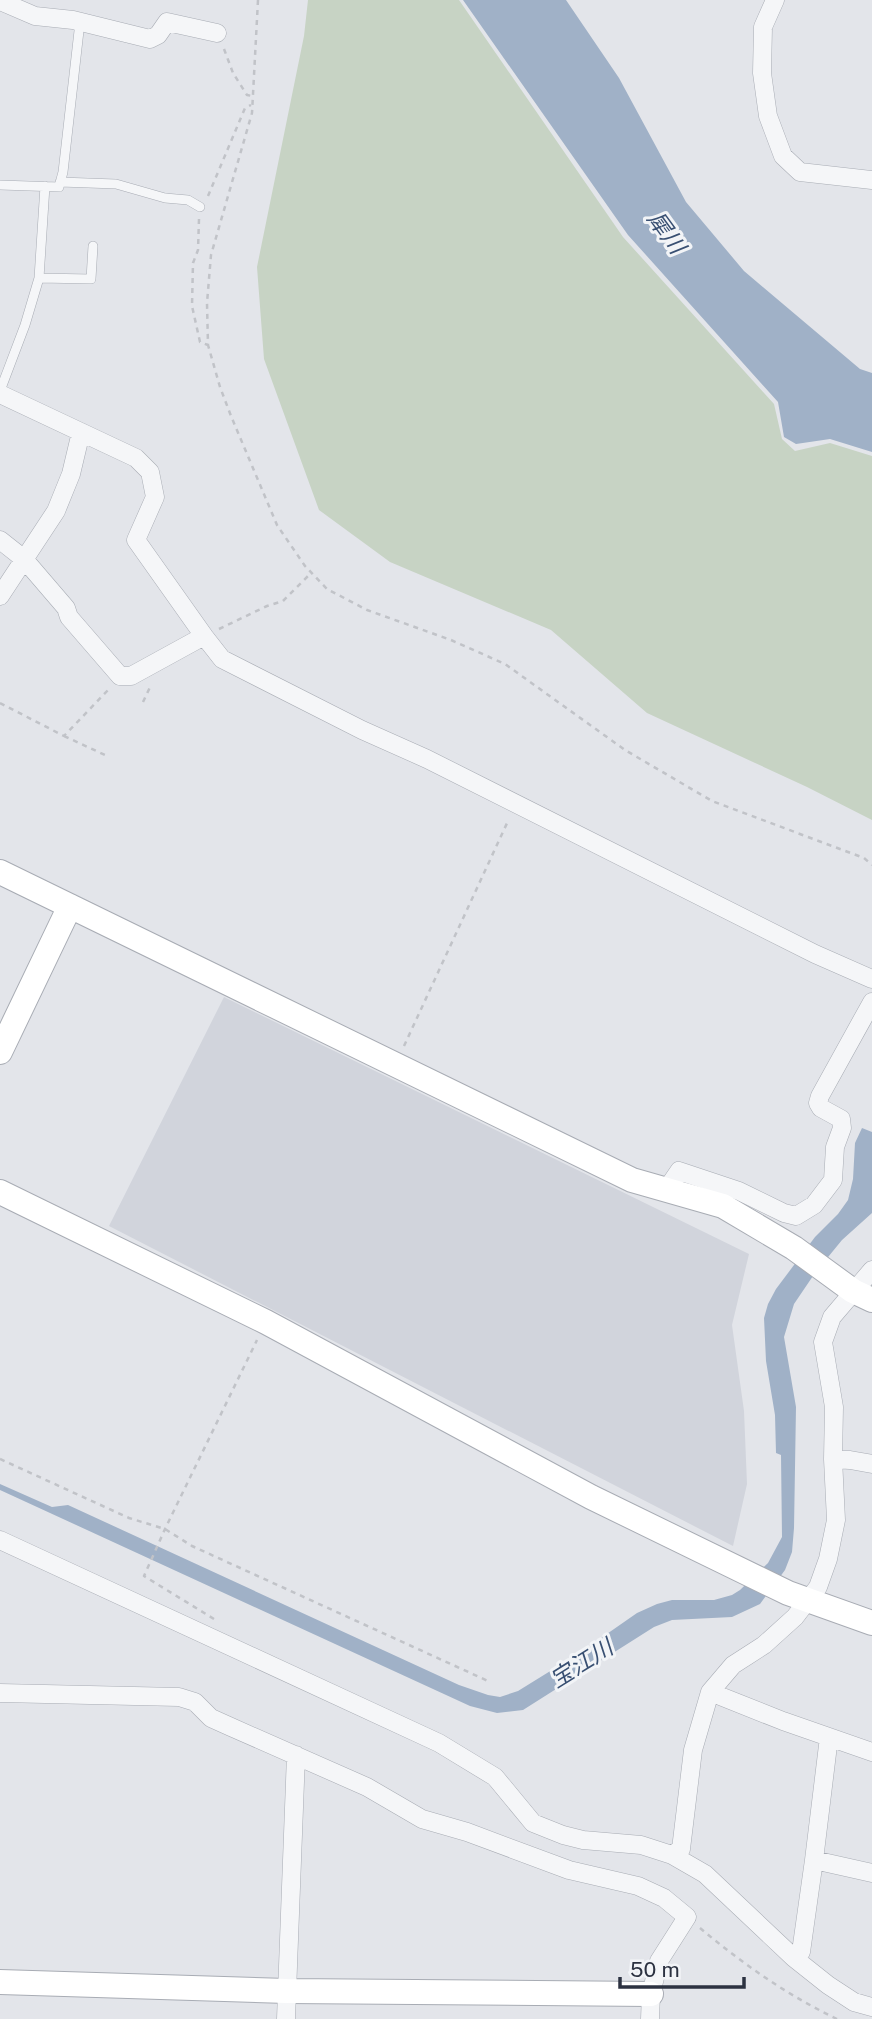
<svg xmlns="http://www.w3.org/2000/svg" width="872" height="2019" font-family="'Public Sans','Noto Sans JP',sans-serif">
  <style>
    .built { fill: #d1d4dc }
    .green { fill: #c7d3c4 }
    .water { fill: #a0b1c7 }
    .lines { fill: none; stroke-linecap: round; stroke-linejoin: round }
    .lane-casing { stroke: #a8acb4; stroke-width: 10 }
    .street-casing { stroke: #a8acb4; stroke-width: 19 }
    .secondary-casing { stroke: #a8acb4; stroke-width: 26 }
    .path { stroke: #c1c3c8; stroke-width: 2.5; stroke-dasharray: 5 5; stroke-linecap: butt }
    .lane { stroke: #f5f6f8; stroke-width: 9 }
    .street { stroke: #f5f6f8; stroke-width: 18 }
    .secondary { stroke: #fff; stroke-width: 24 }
    .labels { text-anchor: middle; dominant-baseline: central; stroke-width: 6; stroke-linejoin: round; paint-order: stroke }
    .water-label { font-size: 23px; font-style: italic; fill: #384f72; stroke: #f2f4f7 }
  </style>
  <rect width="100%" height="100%" fill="#e3e5ea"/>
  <!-- built -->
  <path class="built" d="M 224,997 L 749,1254 L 732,1325 L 744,1411 L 747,1484 L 733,1546 L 109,1226 Z"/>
  <!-- green -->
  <path class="green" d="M 308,0 L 459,0 L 623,237 L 774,404 L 782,439 L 795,451 L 830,443 L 872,456 L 872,820 L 807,787 L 647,713 L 551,630 L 390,562 L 319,510 L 264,359 L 257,267 L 304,36 Z"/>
  <!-- water -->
  <path class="water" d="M 463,0 L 566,0 L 619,78 L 686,202 L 744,271 L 860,369 L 872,373 L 872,452 L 830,439 L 796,444 L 784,437 L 778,402 L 628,235 Z
    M 862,1128 L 872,1132 L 872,1213 L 842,1240 L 815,1273 L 794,1304 L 784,1337 L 796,1407 L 794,1528 L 792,1552 L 785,1570 L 760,1604 L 732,1617 L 672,1620 L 654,1627 L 523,1710 L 497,1713 L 470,1706 L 0,1490 L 0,1484 L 52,1507 L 68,1505 L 459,1685 L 488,1695 L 500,1697 L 518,1691 L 581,1652 L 637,1613 L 657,1604 L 672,1600 L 714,1600 L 732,1595 L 740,1590 L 768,1563 L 782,1537 L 781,1455 L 776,1453 L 775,1415 L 766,1361 L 764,1318 L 768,1304 L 776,1289 L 815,1237 L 838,1214 L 848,1200 L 853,1179 L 855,1143 Z"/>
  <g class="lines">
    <defs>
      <path id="lane" d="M 60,182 L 116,184 L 165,198 L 188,200 L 200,207
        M 0,185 L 59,187 L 63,172 L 80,22
        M 39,278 L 91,279 L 93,246
        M 0,391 L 25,325 L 39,278 L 45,186"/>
      <path id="street" d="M 775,0 L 763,27 L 762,73 L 768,116 L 783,156 L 800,172 L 872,180
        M 0,1 L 35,16 L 73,20 L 150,39 L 158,35 L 167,22 L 217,33
        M 0,394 L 136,458 L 150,472 L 155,497 L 136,540 L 204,636 L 222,659 L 362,730 L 427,759 L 815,954 L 872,979
        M 0,540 L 24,559 L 66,608 L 69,617 L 120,676 L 131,676 L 204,636
        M 0,596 L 56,511 L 71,474 L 81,432
        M 666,1190 L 679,1171 L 739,1191 L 784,1213 L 796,1216 L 814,1205 L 833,1180 L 835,1147 L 842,1128 L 841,1119 L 821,1108 L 818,1103 L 820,1096 L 872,1002
        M 833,1459 L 850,1460 L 872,1464
        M 0,1540 L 439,1743 L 495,1777 L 533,1823 L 563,1835 L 583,1840 L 641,1845 L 672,1855 L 705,1874 L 794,1958 L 828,1985 L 854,2002 L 872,2007
        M 710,1692 L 783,1721 L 872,1752
        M 0,1693 L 179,1697 L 195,1702 L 211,1718 L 231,1727 L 367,1787 L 422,1819 L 467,1832 L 569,1870 L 638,1886 L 664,1898 L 687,1917 L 659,1961 L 651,1994 L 650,2019
        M 672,1855 L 681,1849 L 693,1750 L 710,1692 L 733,1665 L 764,1645 L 795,1617 L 818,1587 L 828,1559 L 836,1520 L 833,1459 L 834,1407 L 823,1342 L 832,1317 L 872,1270
        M 814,1860 L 872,1873
        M 794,1958 L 801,1952 L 814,1860 L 829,1737
        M 286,2019 L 296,1755"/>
      <path id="secondary" d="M 0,872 L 632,1180 L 723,1206 L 794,1248 L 853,1291 L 872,1300
        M 0,1052 L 70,906
        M 0,1192 L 266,1322 L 591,1497 L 788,1593 L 872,1623
        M 0,1982 L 287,1991 L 651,1994"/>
    </defs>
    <!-- lane casing -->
    <use href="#lane" class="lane-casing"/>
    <!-- street casing -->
    <use href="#street" class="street-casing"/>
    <!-- secondary casing -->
    <use href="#secondary" class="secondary-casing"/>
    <!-- path -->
    <path class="path" d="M 258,0 L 252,113 L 211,255 L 207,303 L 208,345 L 220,387 L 231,416 L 277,525 L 305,566 L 327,589 L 367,610 L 451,640 L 505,664 L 625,750 L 712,801 L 864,858 L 872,865
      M 224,49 L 233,73 L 247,95 L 252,96
      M 208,196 L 245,108 L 251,105
      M 199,219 L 198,250 L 193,263 L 192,306 L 200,342 L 208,345
      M 219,629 L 267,606 L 283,601 L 311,573
      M 143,702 L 151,685
      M 0,703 L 64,736 L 109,689
      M 64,736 L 105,755
      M 404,1046 L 508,821
      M 0,1459 L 129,1518 L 165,1529 L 192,1546 L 488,1681
      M 214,1619 L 144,1576 L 165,1529 L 257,1340
      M 700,1928 C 743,1964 787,1995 837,2019"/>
    <!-- lane -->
    <use href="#lane" class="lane"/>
    <!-- street -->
    <use href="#street" class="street"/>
    <!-- secondary -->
    <use href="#secondary" class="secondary"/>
  </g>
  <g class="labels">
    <!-- water labels -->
    <g class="water-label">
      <text transform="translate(667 232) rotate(54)">犀川</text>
      <text transform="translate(581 1663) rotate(-32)">宝江川</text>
    </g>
  </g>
  <!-- scale -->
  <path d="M620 1977v10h124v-10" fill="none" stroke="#2c3241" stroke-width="3.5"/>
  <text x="630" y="1977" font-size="21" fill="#2c3241" stroke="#f2f4f7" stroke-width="5" paint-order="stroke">50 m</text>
</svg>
